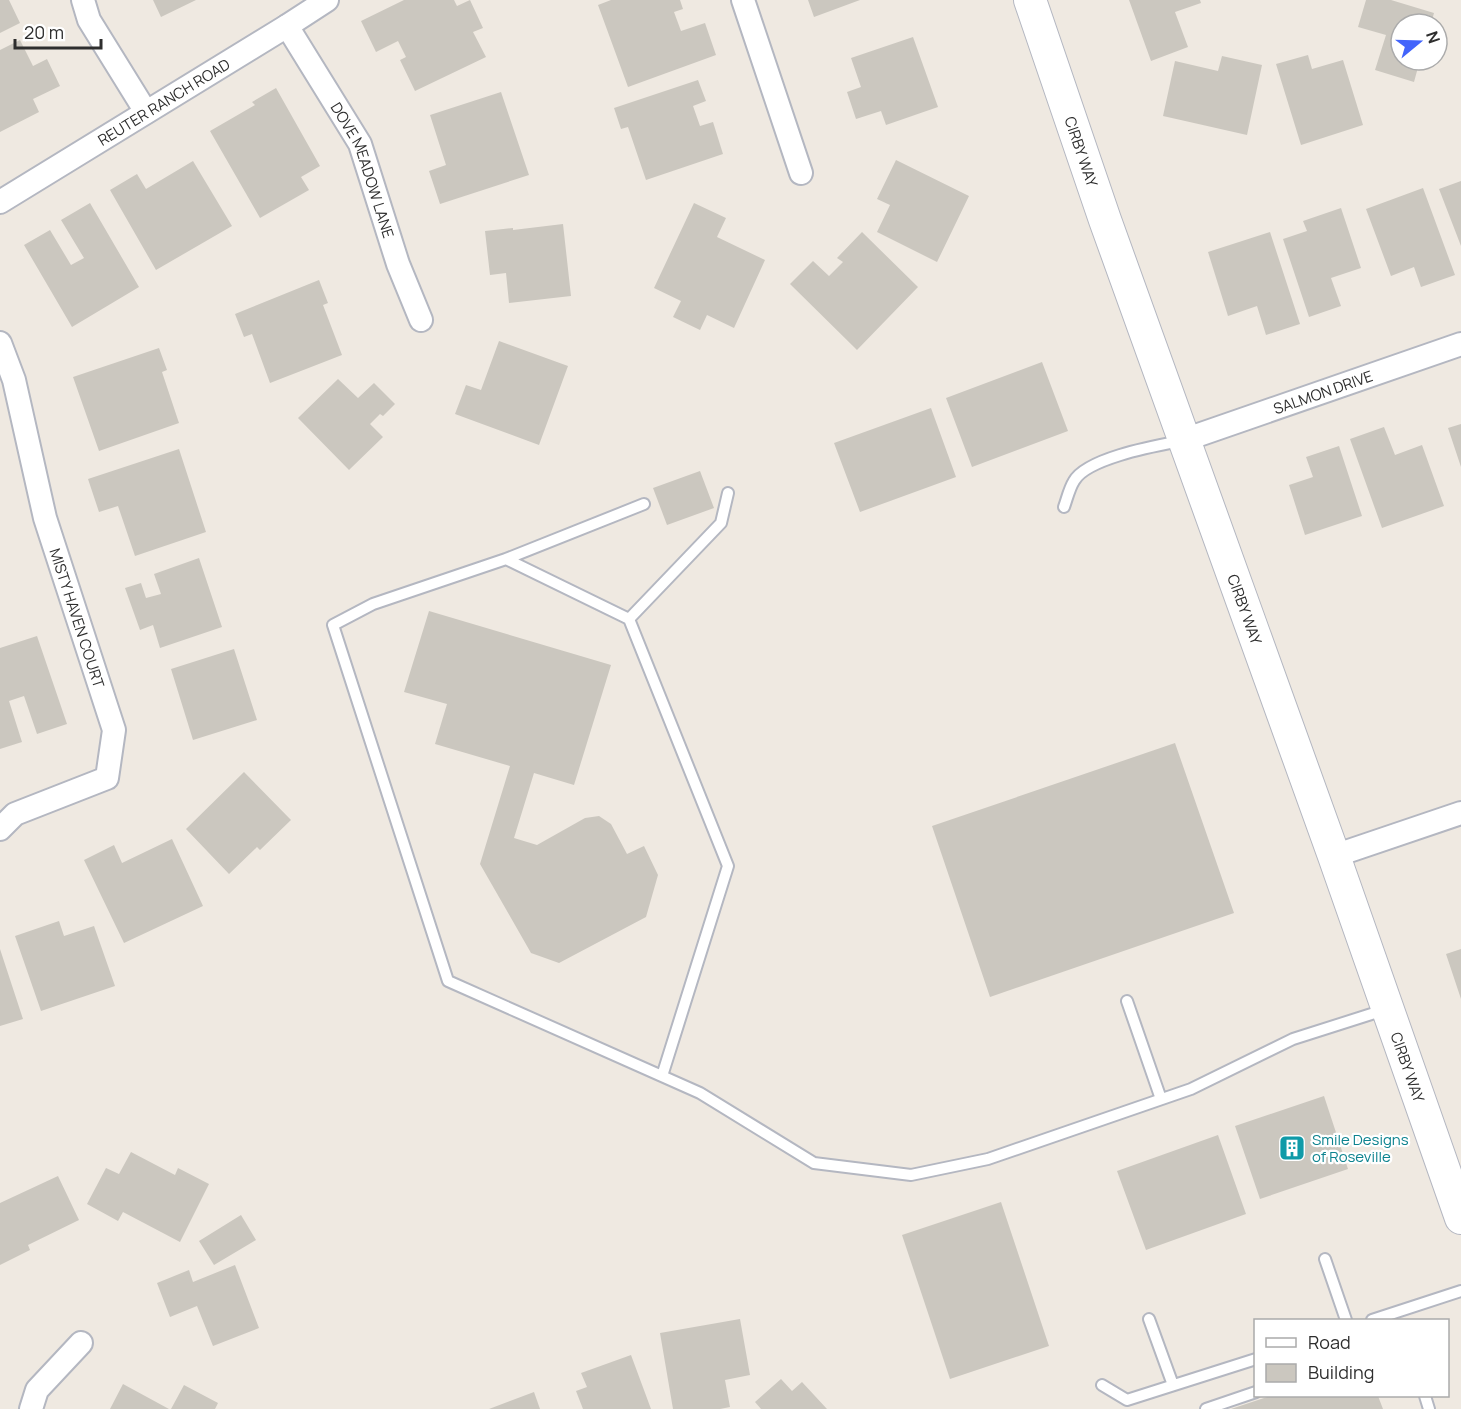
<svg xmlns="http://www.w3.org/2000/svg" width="1461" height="1409" font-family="Manrope,sans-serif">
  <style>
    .building { fill: #cbc7bf }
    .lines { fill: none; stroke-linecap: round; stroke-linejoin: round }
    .service-casing { stroke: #b4b7c1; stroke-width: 14 }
    .minor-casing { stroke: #b4b7c1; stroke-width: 26 }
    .secondary-casing { stroke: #b4b7c1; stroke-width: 34 }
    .service { stroke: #fff; stroke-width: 10 }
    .minor { stroke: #fff; stroke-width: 22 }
    .secondary { stroke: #fff; stroke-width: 32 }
    .labels { text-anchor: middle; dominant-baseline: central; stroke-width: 4.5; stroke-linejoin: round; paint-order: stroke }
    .street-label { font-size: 15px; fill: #2e2e2e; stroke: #fff }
    .culture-label { font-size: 15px; fill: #0d838f; stroke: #fff; text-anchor: start }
  </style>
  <rect width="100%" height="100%" fill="#efe9e1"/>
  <!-- building -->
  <path class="building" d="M 0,0 L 9,0 L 20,23 L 0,33 Z
    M 153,0 L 196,0 L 161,17 Z
    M 404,0 L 454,0 L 457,6 L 470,0 L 483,28 L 473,32 L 486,57 L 415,91 L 400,60 L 406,57 L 398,41 L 376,52 L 361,21 Z
    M 611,0 L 680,0 L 683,9 L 674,12 L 681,31 L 705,23 L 716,55 L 628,87 L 598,5 Z
    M 808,0 L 860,0 L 814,17 Z
    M 1129,0 L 1200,0 L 1201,3 L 1175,12 L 1188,47 L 1151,61 Z
    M 1366,0 L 1391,0 L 1434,13 L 1431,24 L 1401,24 L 1401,60 L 1420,60 L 1414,82 L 1375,70 L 1386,35 L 1358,27 Z
    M 913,37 L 938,107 L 886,125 L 881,111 L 856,119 L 847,92 L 861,87 L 851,58 Z
    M 20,40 L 33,66 L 47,59 L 60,86 L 33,99 L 39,112 L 0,132 L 0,50 Z
    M 1308,55 L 1312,69 L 1343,60 L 1363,125 L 1301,145 L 1276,64 Z
    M 1222,56 L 1262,65 L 1247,135 L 1163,116 L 1175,61 L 1218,71 Z
    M 698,80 L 706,101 L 693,106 L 700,126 L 713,122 L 723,154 L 646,180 L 628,127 L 621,129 L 614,108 Z
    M 276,88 L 320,166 L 301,177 L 309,190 L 260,218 L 210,131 L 255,105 L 252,102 Z
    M 501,92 L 529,175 L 440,204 L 429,171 L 446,165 L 430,115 Z
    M 896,160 L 969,196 L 937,262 L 877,232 L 890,205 L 877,199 Z
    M 193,161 L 232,226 L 156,270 L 110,190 L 137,174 L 146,189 Z
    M 1461,181 L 1461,246 L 1439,189 Z
    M 1423,188 L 1455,275 L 1421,287 L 1414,267 L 1391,276 L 1366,209 Z
    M 90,203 L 139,287 L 72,327 L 24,245 L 50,230 L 71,265 L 84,258 L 61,220 Z
    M 694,203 L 726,218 L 717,237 L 765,260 L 734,328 L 707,315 L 700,330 L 673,317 L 681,301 L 654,288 Z
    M 1341,208 L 1361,268 L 1331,278 L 1341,306 L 1309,317 L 1283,239 L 1307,231 L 1303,221 Z
    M 563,224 L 571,296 L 509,303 L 506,273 L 490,275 L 485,231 L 513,228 L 513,230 Z
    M 862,232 L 918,287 L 857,350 L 790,284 L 813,261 L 829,276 L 843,262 L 837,258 Z
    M 1270,232 L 1300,324 L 1266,335 L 1257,306 L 1228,316 L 1208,252 Z
    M 319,280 L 328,303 L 323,305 L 342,355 L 270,383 L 252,334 L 244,337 L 235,314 Z
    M 499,341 L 568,366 L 539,445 L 455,414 L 466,385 L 481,390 Z
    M 159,348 L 167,370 L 162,372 L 179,423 L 99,451 L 73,377 Z
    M 1042,362 L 1068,431 L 972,467 L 946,398 Z
    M 338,379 L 358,398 L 374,383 L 395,404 L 383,416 L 380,414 L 370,424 L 383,437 L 349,470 L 298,418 Z
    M 931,408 L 956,477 L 860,512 L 834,443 Z
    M 1461,424 L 1461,467 L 1448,428 Z
    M 1384,427 L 1395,455 L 1422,445 L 1444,506 L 1382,528 L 1350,439 Z
    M 1339,446 L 1362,516 L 1305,535 L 1289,485 L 1313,477 L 1306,457 Z
    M 179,449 L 206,532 L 135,556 L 118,506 L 99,512 L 88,479 Z
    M 700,471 L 714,508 L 667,525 L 653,488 Z
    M 199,558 L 222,627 L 160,648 L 153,625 L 140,630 L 125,588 L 141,583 L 146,598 L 161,594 L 154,574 Z
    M 429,611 L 611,665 L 574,785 L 534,773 L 514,838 L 537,845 L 585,818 L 599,816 L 611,824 L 627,854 L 644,846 L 658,875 L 646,917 L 559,963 L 531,953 L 480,864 L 510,766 L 435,744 L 447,704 L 404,692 Z
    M 37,636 L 67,724 L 37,734 L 24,696 L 9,701 L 22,742 L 0,749 L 0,648 Z
    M 234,649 L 257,720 L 193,740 L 171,669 Z
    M 1175,743 L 1234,913 L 990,997 L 932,826 Z
    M 244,772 L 291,820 L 260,850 L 257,847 L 229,874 L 186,829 Z
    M 172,839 L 203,906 L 124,943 L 84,860 L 114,845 L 122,863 Z
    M 59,921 L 64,936 L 94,926 L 115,986 L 41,1011 L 15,936 Z
    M 0,949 L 23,1019 L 0,1026 Z
    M 1461,949 L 1461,999 L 1446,954 Z
    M 1324,1096 L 1348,1169 L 1260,1199 L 1235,1126 Z
    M 1218,1135 L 1246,1214 L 1146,1250 L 1117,1171 Z
    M 131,1152 L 175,1175 L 178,1168 L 209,1184 L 180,1242 L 123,1212 L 118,1221 L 87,1204 L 106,1168 L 119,1174 Z
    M 58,1176 L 79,1220 L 28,1245 L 30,1250 L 0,1265 L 0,1203 Z
    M 1001,1202 L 1049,1346 L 950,1379 L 902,1235 Z
    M 241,1215 L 256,1240 L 214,1265 L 199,1241 Z
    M 235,1265 L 259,1328 L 213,1346 L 197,1306 L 170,1317 L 157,1283 L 189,1270 L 193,1282 Z
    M 740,1319 L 750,1375 L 725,1380 L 730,1407 L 720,1409 L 673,1409 L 660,1333 Z
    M 631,1355 L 651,1409 L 583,1409 L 576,1391 L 587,1387 L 581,1373 Z
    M 781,1379 L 792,1391 L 802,1382 L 827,1409 L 761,1409 L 755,1402 Z
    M 123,1384 L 169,1409 L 110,1409 Z
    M 184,1385 L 218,1403 L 215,1409 L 171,1409 Z
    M 534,1392 L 540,1409 L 489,1409 Z
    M 1270,1396 L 1378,1396 L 1383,1409 L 1231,1409 Z"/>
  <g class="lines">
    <defs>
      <path id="service" d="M 1064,507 C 1067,499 1069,489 1074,481 C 1087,458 1155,446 1181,441
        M 506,559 L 644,504
        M 629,619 L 721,523 L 728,493
        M 1127,1001 L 1161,1099
        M 662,1076 L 728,866 L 629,619 L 506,559 L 373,604 L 333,625 L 448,981 L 700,1093 L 814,1163 L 911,1175 L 988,1159 L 1191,1089 L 1293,1039 L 1384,1010
        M 1325,1259 L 1346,1320
        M 1149,1319 L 1173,1385
        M 1372,1320 L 1461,1291
        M 1102,1385 L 1127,1400 L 1256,1359
        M 1425,1396 L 1429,1409
        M 1206,1409 L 1256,1392"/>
      <g id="minor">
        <path d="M 83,0 L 89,20 L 146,112"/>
        <path d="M 743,0 L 801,173"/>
        <path id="s1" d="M 287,26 L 360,144 L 398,264 L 421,320"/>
        <path id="s2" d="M 0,202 L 287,26 L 327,0"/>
        <path id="s3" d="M 0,343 L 14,380 L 45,518 L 114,730 L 107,778 L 15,814 L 0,829"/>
        <path id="s4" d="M 1184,440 L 1461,344"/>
        <path d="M 1334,856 L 1461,813"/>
        <path d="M 31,1409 L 37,1390 L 81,1343"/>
      </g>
      <g id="secondary">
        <path id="s5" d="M 1030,0 L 1105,220 L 1334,856 L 1461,1218"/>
      </g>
    </defs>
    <!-- service casing -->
    <use href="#service" class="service-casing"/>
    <!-- minor casing -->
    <use href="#minor" class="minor-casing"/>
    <!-- secondary casing -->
    <use href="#secondary" class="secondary-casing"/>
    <!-- service -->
    <use href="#service" class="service"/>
    <!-- minor -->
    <use href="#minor" class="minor"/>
    <!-- secondary -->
    <use href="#secondary" class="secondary"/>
  </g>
  <!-- icons -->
  <defs>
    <symbol id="building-square" viewBox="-11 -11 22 22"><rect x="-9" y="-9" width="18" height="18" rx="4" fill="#0f9aa8" stroke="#fff"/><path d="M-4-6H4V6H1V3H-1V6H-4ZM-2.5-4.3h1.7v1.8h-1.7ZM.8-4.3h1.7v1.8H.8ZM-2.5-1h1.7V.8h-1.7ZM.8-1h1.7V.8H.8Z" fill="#fff"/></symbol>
  </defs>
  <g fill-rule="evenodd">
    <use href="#building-square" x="1277" y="1133" width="30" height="30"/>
  </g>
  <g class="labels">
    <!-- street labels -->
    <g class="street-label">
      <text stroke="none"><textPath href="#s2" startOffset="192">REUTER RANCH ROAD</textPath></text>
      <text stroke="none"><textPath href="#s5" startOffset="160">CIRBY WAY</textPath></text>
      <text stroke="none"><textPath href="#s1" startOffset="164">DOVE MEADOW LANE</textPath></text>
      <text stroke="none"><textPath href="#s4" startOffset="147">SALMON DRIVE</textPath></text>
      <text stroke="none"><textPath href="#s5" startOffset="646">CIRBY WAY</textPath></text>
      <text stroke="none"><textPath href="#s3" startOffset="286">MISTY HAVEN COURT</textPath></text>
      <text stroke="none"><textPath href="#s5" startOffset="1132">CIRBY WAY</textPath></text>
    </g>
    <!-- culture labels -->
    <g class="culture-label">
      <text x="1312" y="1139">Smile Designs<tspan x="1312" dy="17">of Roseville</tspan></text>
    </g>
  </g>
  <!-- legend -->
  <rect x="1254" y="1319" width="195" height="78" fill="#ffffff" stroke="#ababab" stroke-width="1.5"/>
  <rect x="1266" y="1338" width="30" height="9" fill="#ffffff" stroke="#ababab" stroke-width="1.5"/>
  <text x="1308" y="1349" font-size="18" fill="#2e2e2e">Road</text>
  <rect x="1266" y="1364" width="30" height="18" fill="#cbc7bf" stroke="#ababab" stroke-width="1.5"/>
  <text x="1308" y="1379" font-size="18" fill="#2e2e2e">Building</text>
  <!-- north arrow -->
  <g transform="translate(1419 42) rotate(71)"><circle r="28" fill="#ffffff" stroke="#ababab" stroke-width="1.5"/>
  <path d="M0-4.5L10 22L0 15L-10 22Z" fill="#4264fb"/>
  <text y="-9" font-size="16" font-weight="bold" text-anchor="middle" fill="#2e2e2e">N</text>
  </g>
  <!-- scale -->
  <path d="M15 39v9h86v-9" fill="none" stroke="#2e2e2e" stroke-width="3"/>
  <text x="24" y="39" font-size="18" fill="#2e2e2e" stroke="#ffffff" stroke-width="4.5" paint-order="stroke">20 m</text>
</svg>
